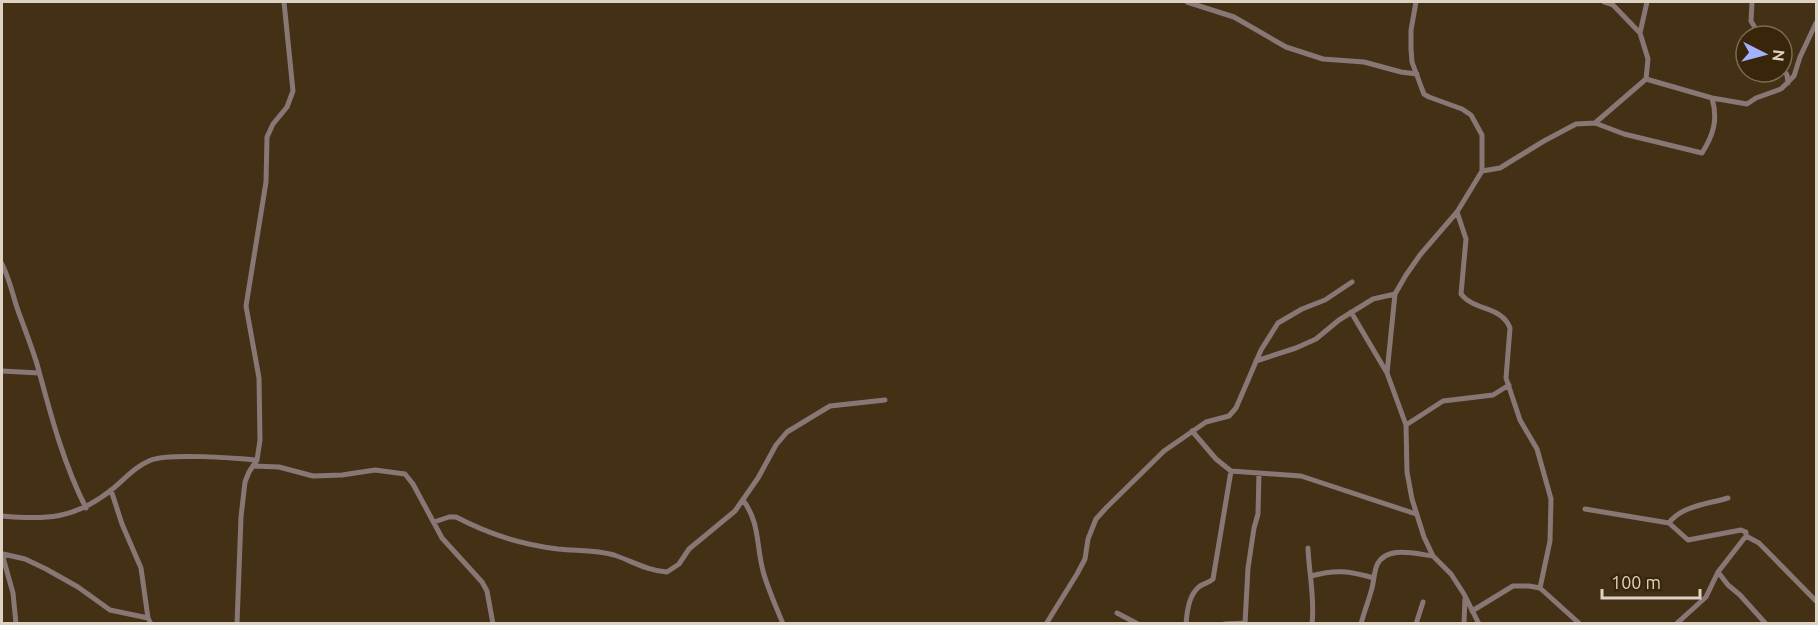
<svg xmlns="http://www.w3.org/2000/svg" width="1818" height="625" font-family="Ubuntu,sans-serif">
  <style>
    .lines { fill: none; stroke-linecap: round; stroke-linejoin: round }
    .minor { stroke: #897776; stroke-width: 5 }
  </style>
  <rect width="100%" height="100%" fill="#433015"/>
  <g class="lines">
    <!-- minor -->
    <path class="minor" d="M 1187,2 L 1234,17 L 1286,47 L 1323,59 L 1364,62 L 1401,72 L 1417,74
      M 1416,2 L 1411,30 L 1411,49 L 1412,62 L 1422,89 L 1424,94 L 1429,97 L 1462,109 L 1471,115 L 1482,135 L 1482,171 L 1457,212 L 1420,255 L 1406,275 L 1395,294 L 1387,373 L 1406,425 L 1407,472 L 1412,499 L 1424,537 L 1433,556 L 1451,574 L 1464,594 L 1479,624
      M 1604,2 L 1613,5 L 1640,33
      M 1752,2 L 1751,21 L 1760,36
      M 1782,67 L 1787,75 L 1788,83
      M 1646,79 L 1648,59 L 1640,33 L 1647,2
      M 1595,123 L 1624,134 L 1702,153 C 1714,134 1718,119 1712,98 L 1747,104 L 1756,98 L 1781,89 L 1794,76 L 1800,57 L 1816,23
      M 1482,171 L 1500,168 L 1544,141 L 1576,124 L 1595,123 L 1646,79 L 1712,98
      M 1457,212 L 1466,239 L 1461,294 C 1474,311 1502,306 1510,328 L 1506,378 L 1520,420 L 1537,449 L 1551,499 L 1550,541 L 1540,588
      M 2,264 C 11,282 13,298 20,316 C 26,332 32,348 37,364 C 50,412 63,463 86,508
      M 1351,312 L 1387,373
      M 1256,361 L 1296,348 L 1316,339 L 1339,320 L 1373,299 L 1395,294
      M 2,371 L 39,373
      M 1406,425 L 1443,401 L 1493,395 L 1509,385
      M 1192,431 L 1216,459 L 1231,471 L 1301,476 L 1416,514
      M 253,466 L 279,467 L 313,476 L 342,475 L 375,470 L 405,474 L 413,484 L 442,538 L 482,582 L 487,591 L 493,624
      M 111,490 L 122,524 L 141,568 L 148,618 L 151,624
      M 743,500 C 760,523 756,544 763,571 C 768,590 776,606 783,624
      M 1585,509 L 1669,523 L 1688,540 L 1741,530 L 1746,532 L 1746,536
      M 2,516 C 46,520 74,519 110,491 C 124,480 134,467 151,460 C 169,453 235,458 257,460
      M 434,522 L 449,517 L 456,517 C 491,535 520,544 558,549 C 577,551 596,550 614,555 C 632,561 648,571 667,572 L 679,564 L 689,549 L 735,511 L 758,478 L 776,445 L 787,432 L 830,406 L 885,400
      M 1669,523 C 1681,506 1708,504 1728,498
      M 1308,548 C 1309,574 1315,597 1312,624
      M 2,554 L 13,593 L 16,624
      M 3,554 L 25,559 L 46,569 L 78,587 L 110,610 L 148,618
      M 1718,572 L 1728,585 L 1740,595 L 1766,624
      M 1311,576 C 1336,569 1349,571 1374,578
      M 1472,611 L 1513,586 L 1529,586 L 1540,588 L 1580,624
      M 1117,613 L 1138,624
      M 237,624 L 241,517 L 245,482 L 249,472 L 257,460 L 260,440 L 259,378 L 246,306 L 266,182 L 267,137 L 273,124 L 287,107 L 293,91 L 284,2
      M 1046,624 L 1077,574 L 1085,559 L 1088,539 L 1096,519 L 1106,508 L 1164,451 L 1206,422 L 1229,416 L 1236,408 L 1261,350 L 1278,323 L 1302,309 L 1325,300 L 1352,282
      M 1186,624 C 1187,611 1189,594 1200,586 C 1205,583 1209,583 1213,579 L 1231,471
      M 1224,624 L 1245,623
      M 1245,624 L 1248,568 L 1254,528 L 1258,514 L 1259,473
      M 1361,624 C 1364,612 1369,600 1372,588 C 1374,581 1374,572 1377,565 C 1386,545 1416,554 1433,556
      M 1416,624 L 1423,602
      M 1464,624 L 1465,598
      M 1676,624 L 1706,597 L 1718,572 L 1746,536 L 1759,543 L 1816,601"/>
  </g>
  <!-- border -->
  <rect width="1818" height="625" fill="none" stroke="#ded2c3" stroke-width="6"/>
  <!-- north arrow -->
  <g transform="translate(1764 54) rotate(96)"><circle r="28" fill="#39260a" stroke="#7b6b54" stroke-width="1.5"/>
  <path d="M0-4.5L10 22L0 15L-10 22Z" fill="#a3b2fd"/>
  <text y="-9" font-size="16" font-weight="bold" text-anchor="middle" fill="#ded2c3">N</text>
  </g>
  <!-- scale -->
  <path d="M1602 589v9h98v-9" fill="none" stroke="#ded2c3" stroke-width="3"/>
  <text x="1611" y="589" font-size="18" fill="#ded2c3" stroke="#39260a" stroke-width="4.5" paint-order="stroke">100 m</text>
</svg>
